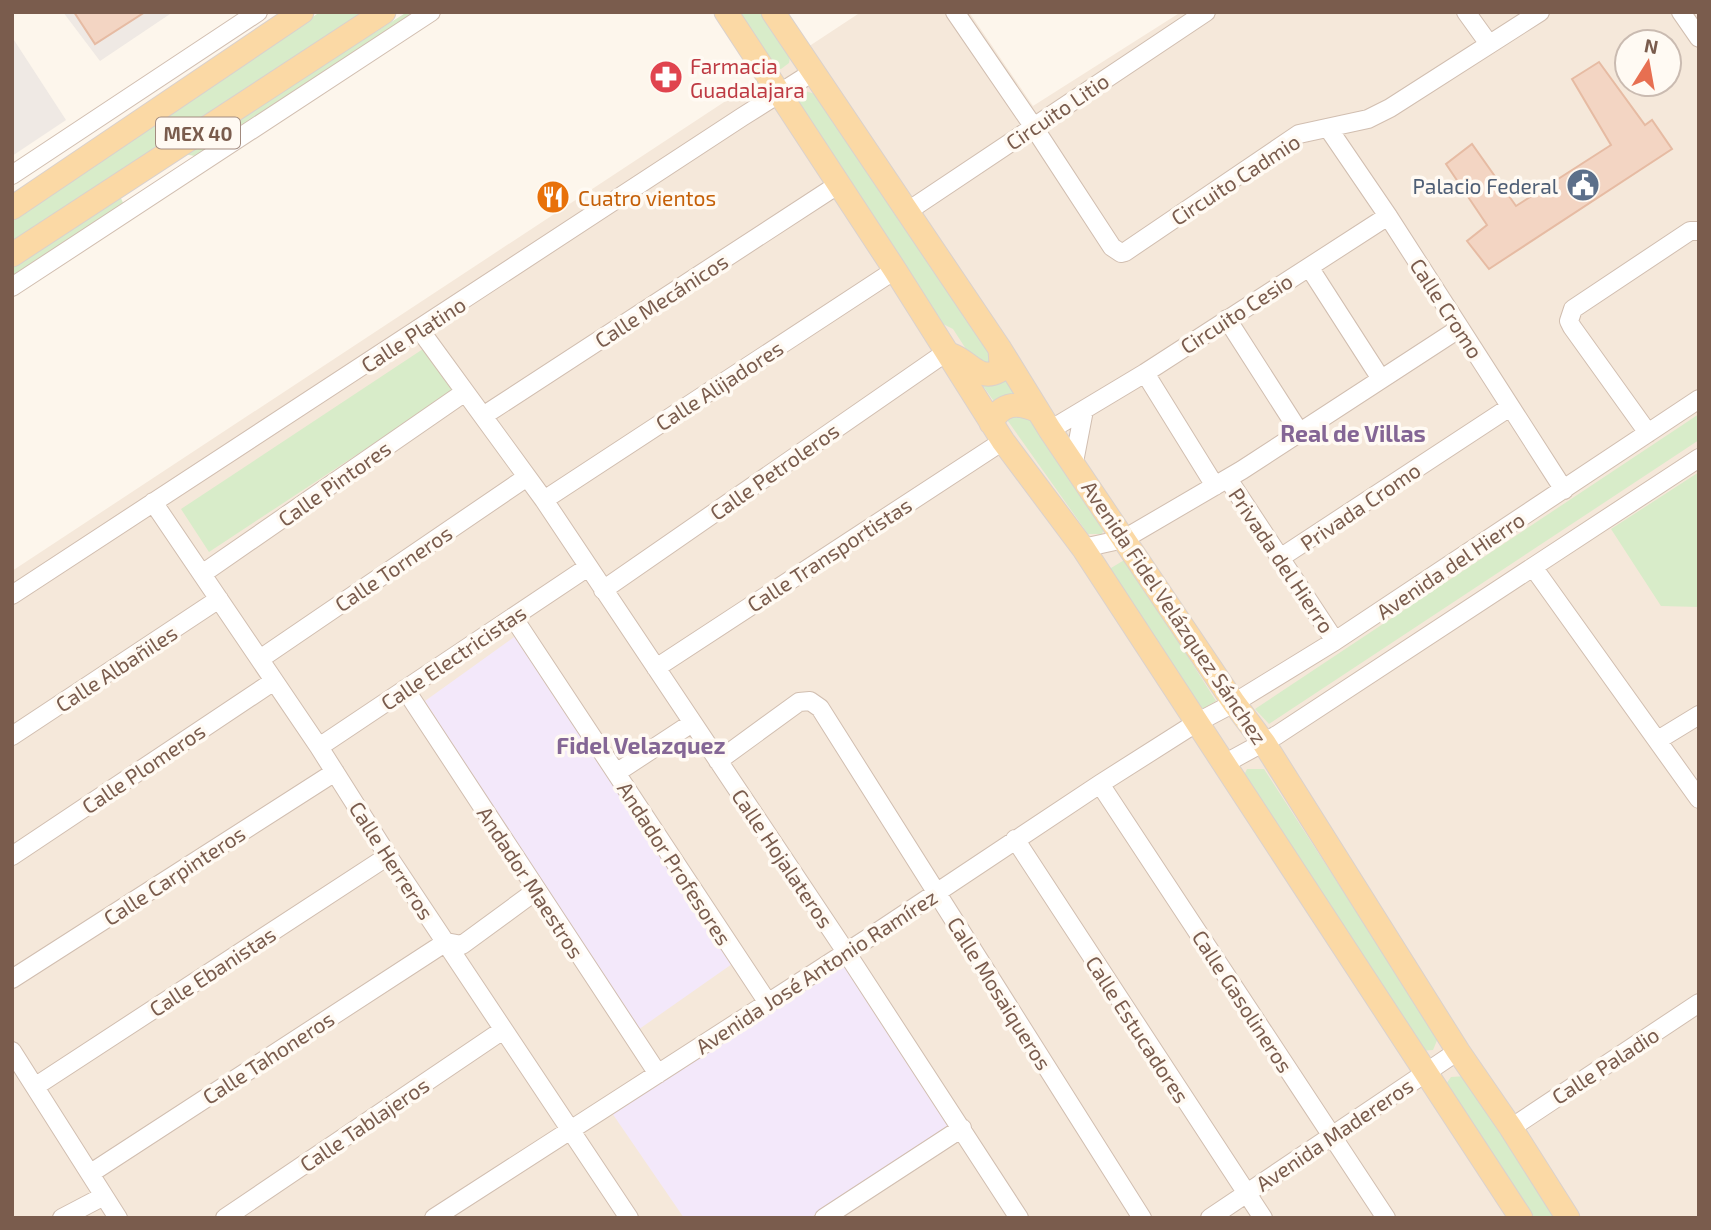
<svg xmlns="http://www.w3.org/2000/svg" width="1711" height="1230" font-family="'Exo 2',sans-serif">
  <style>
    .residential { fill: #f5e8da; fill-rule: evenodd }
    .industrial { fill: #efe9e4 }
    .education { fill: #f3e8fa }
    .green { fill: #d8ecc9 }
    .building { fill: #f3d5c3; stroke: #e6bba3; stroke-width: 2 }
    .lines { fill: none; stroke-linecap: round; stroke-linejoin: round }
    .minor-casing { stroke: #d1beb0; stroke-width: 20 }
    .major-casing { stroke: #dad1cd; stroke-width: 25 }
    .minor { stroke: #fff; stroke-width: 18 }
    .major { stroke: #fbd9a5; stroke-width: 23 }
    .labels { text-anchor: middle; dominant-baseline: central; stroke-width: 7; stroke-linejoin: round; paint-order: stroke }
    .shield { fill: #fffaf3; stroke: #a28b7f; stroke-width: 2 }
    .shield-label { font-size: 19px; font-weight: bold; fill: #7a5c4d }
    .health-label { font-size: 21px; fill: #be3a42; stroke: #fffaf3; text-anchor: start }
    .street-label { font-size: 21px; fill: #7a5c4d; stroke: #fffaf3 }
    .service-label { font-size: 21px; fill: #4e5e75; stroke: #fffaf3; text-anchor: end }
    .food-label { font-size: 21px; fill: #c56008; stroke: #fffaf3; text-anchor: start }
    .neighbourhood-label { font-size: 23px; font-weight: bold; fill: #846695; stroke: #fffaf3 }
  </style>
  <rect width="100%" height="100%" fill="#fdf6ec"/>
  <!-- residential -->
  <path class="residential" d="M 861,12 L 969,12 L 1033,106 L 1181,12 L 1699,12 L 1699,1218 L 12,1218 L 12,571 ZM 1627,42 L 1669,42 L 1669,84 L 1627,84 Z"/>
  <!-- industrial -->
  <path class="industrial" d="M 63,12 L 173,12 L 100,61 Z
    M 12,37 L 66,120 L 12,156 Z"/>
  <!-- education -->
  <path class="education" d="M 517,635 L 732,964 L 635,1032 L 425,701 Z
    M 844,966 L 951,1125 L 810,1218 L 684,1218 L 612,1113 Z"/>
  <!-- green -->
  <path class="green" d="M 320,12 L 368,12 L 12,246 L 12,218 Z
    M 407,12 L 418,12 L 195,156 L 183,154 Z
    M 738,12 L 766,12 L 791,51 L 789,63 L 781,69 L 774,68 Z
    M 805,91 L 819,95 L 992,356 L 988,369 L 979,369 L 953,329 L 943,324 L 797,103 Z
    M 120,196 L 124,205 L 12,278 L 12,267 Z
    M 426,347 L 455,390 L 209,552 L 181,509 Z
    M 1005,375 L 1106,523 L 1102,534 L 1088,534 L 981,383 Z
    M 1699,414 L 1699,440 L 1269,724 L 1255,709 Z
    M 1699,472 L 1699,607 L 1661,606 L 1611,529 Z
    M 1126,559 L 1216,701 L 1196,713 L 1106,571 Z
    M 1247,769 L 1264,769 L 1438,1038 L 1433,1050 L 1418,1051 L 1242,779 Z
    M 1466,1076 L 1559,1218 L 1531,1218 L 1444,1087 L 1451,1077 Z"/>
  <!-- building -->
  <path class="building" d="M 74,12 L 145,12 L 95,44 Z
    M 1599,62 L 1645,125 L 1652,120 L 1672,149 L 1489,269 L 1467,241 L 1487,225 L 1446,164 L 1472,144 L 1516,206 L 1611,145 L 1572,79 Z"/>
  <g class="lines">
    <defs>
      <path id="minor" d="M 955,12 L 1033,126 L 1112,247 L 1121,253 L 1125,252 L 1299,134 L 1368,119 L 1390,108 L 1540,12
        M 1466,12 L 1489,44
        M 1681,12 L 1699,38
        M 1328,128 L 1388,216 L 1564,490
        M 12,175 L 258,12
        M 908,211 L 1206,12
        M 1309,267 L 1381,379
        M 12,287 L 431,12
        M 1227,319 L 1300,433
        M 420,330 L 544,500 L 846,952 L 1019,1218
        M 1145,373 L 1215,486
        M 483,416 L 839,184
        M 1050,430 L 1145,373 L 1388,216
        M 1648,433 L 1572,327 L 1569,321 L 1573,309 L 1690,231 L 1699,231
        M 1074,462 L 1084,410
        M 1228,479 L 1335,641
        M 544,500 L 895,270
        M 153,502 L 319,747 L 388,856 L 629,1218
        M 1083,548 L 1124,539 L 1242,470 L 1460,328
        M 1280,558 L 1510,407
        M 1533,567 L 1699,799
        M 202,574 L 465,392
        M 603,590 L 945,353
        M 12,595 L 742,117 L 813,72
        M 513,617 L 768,1003
        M 260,659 L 527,477
        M 656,668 L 1003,441
        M 405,689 L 658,1074
        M 12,736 L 219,599
        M 1658,740 L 1699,715
        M 319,747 L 588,567
        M 718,761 L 799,702 L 810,701 L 820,708 L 1142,1218
        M 1224,764 L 1277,735 L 1699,458
        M 616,773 L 692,723
        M 1100,784 L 1386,1218
        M 1015,839 L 1263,1218
        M 12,856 L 274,681
        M 12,979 L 335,772
        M 12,1051 L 118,1218
        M 36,1086 L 388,856
        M 1511,1128 L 1699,1003
        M 91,1173 L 446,942 L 462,945 L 537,890
        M 62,1218 L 104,1196
        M 225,1218 L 503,1030
        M 434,1218 L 870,937 L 1100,784 L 1196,723 L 1234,703 L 1335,641 L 1699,399
        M 824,1218 L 962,1128
        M 1210,1218 L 1458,1051"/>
      <path id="major" d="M 726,12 L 895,270 L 1003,441 L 1083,548 L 1521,1218
        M 773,12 L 1000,349 L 1050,430 L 1234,703 L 1264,743 L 1458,1051 L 1511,1128 L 1568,1218
        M 12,208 L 302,12
        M 12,255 L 384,12
        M 952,355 C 969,361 979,382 999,371 L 1001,364 L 1000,349
        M 991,423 C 1002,402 1018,402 1038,411"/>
    </defs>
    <!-- minor casing -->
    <use href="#minor" class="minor-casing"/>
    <!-- major casing -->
    <use href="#major" class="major-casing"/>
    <!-- minor -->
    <use href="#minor" class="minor"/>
    <!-- major -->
    <use href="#major" class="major"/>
  </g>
  <!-- icons -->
  <defs>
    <symbol id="pharmacy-disc" viewBox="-11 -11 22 22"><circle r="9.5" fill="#e0444e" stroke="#fffaf3"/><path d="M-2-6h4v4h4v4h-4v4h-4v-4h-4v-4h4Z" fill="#fff"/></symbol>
    <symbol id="civic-disc" viewBox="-11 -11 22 22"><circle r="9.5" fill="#5c6f8a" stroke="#fffaf3"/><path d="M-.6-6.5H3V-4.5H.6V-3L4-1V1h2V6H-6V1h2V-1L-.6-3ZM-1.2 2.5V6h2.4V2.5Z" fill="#fff"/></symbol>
    <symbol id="restaurant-disc" viewBox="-11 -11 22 22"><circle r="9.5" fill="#e8710a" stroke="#fffaf3"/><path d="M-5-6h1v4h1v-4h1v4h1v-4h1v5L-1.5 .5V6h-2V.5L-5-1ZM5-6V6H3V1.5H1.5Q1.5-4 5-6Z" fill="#fff"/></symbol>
  </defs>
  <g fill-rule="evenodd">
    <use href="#pharmacy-disc" x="647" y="58" width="38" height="38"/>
    <use href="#civic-disc" x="1564" y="166" width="38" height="38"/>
    <use href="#restaurant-disc" x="534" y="178" width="38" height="38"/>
  </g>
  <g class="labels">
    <!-- shield labels -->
    <rect class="shield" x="156" y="117.5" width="84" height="31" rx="5"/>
    <g class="shield-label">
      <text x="198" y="133">MEX 40</text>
    </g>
    <!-- health labels -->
    <g class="health-label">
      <text x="690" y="65">Farmacia<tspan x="690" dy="24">Guadalajara</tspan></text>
    </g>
    <!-- street labels -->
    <g class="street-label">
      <text transform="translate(1057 111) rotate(-34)">Circuito Litio</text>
      <text transform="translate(1235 179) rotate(-33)">Circuito Cadmio</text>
      <text transform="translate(661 300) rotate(-33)">Calle Mecánicos</text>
      <text transform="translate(1447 308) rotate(57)">Calle Cromo</text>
      <text transform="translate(1236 313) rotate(-33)">Circuito Cesio</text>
      <text transform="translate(413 334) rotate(-33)">Calle Platino</text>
      <text transform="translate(719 385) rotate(-33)">Calle Alijadores</text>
      <text transform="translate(774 471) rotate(-35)">Calle Petroleros</text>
      <text transform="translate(334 483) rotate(-35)">Calle Pintores</text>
      <text transform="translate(1360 506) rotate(-34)">Privada Cromo</text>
      <text transform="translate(829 554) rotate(-33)">Calle Transportistas</text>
      <text transform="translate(1282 560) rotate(56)">Privada del Hierro</text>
      <text transform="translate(1450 565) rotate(-34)">Avenida del Hierro</text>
      <text transform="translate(393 568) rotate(-34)">Calle Torneros</text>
      <text transform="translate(1175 612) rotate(56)">Avenida Fidel Velázquez Sánchez</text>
      <text transform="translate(453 657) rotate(-34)">Calle Electricistas</text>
      <text transform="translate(116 668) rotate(-33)">Calle Albañiles</text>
      <text transform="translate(143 768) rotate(-34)">Calle Plomeros</text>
      <text transform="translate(783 858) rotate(56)">Calle Hojalateros</text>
      <text transform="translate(392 860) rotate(57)">Calle Herreros</text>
      <text transform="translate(675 863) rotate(57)">Andador Profesores</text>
      <text transform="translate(174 875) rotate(-33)">Calle Carpinteros</text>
      <text transform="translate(531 882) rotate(57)">Andador Maestros</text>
      <text transform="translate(212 971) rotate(-33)">Calle Ebanistas</text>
      <text transform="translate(816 971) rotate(-33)">Avenida José Antonio Ramírez</text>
      <text transform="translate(1000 993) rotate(58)">Calle Mosaiqueros</text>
      <text transform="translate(1243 1001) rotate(57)">Calle Gasolineros</text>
      <text transform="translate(1138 1029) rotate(57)">Calle Estucadores</text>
      <text transform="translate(268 1057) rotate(-33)">Calle Tahoneros</text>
      <text transform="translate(1605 1065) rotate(-33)">Calle Paladio</text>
      <text transform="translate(364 1124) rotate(-34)">Calle Tablajeros</text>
      <text transform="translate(1334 1134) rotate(-34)">Avenida Madereros</text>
    </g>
    <!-- service labels -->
    <g class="service-label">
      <text x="1558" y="185">Palacio Federal</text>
    </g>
    <!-- food labels -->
    <g class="food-label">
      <text x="578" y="197">Cuatro vientos</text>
    </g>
    <!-- neighbourhood labels -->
    <g class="neighbourhood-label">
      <text x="1353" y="433">Real de Villas</text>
      <text x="641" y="745">Fidel Velazquez</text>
    </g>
  </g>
  <!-- border -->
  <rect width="1711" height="1230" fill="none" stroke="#7a5c4d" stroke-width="28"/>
  <!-- north arrow -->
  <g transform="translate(1648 63) rotate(11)"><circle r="33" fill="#fffaf3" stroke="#cabbb1" stroke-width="2"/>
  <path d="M0-5L12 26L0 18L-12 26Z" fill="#e76f51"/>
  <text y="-10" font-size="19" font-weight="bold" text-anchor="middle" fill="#7a5c4d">N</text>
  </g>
</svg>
